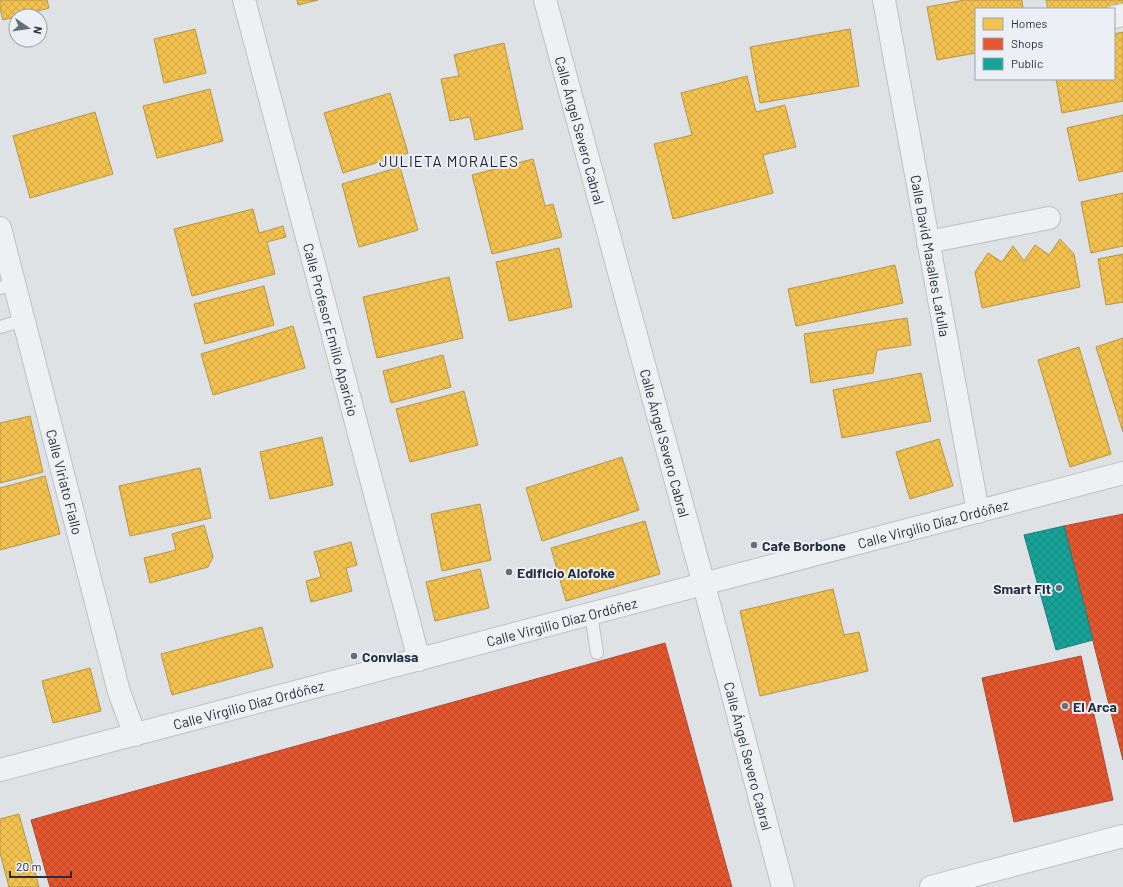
<svg xmlns="http://www.w3.org/2000/svg" width="1123" height="887" font-family="Barlow,sans-serif">
  <style>
    .homes { fill: url(#homes-cross-hatch); stroke: #b4954a }
    .shops { fill: url(#shops-cross-hatch); stroke: #ab4b33 }
    .public { fill: url(#public-cross-hatch); stroke: #1b807e }
    .lines { fill: none; stroke-linecap: round; stroke-linejoin: round }
    .service-casing { stroke: #bdc0c3; stroke-width: 14 }
    .minor-casing { stroke: #bdc0c3; stroke-width: 24 }
    .primary-casing { stroke: #bbbfc3; stroke-width: 24 }
    .service { stroke: #eef0f2; stroke-width: 12 }
    .minor { stroke: #eef0f2; stroke-width: 22 }
    .primary { stroke: #f3f4f5; stroke-width: 22 }
    .poi-dot { fill: #666e7a; stroke: #ecf0f6; stroke-width: 1.5 }
    .labels { text-anchor: middle; dominant-baseline: central; stroke-width: 4; stroke-linejoin: round; paint-order: stroke }
    .street-label { font-size: 14px; fill: #252f40; stroke: #ecf0f6 }
    .poi-label { font-size: 14px; font-weight: bold; fill: #252f40; stroke: #ecf0f6; text-anchor: start }
    .neighbourhood-label { font-size: 15px; letter-spacing: 1px; fill: #172030; stroke: #ecf0f6 }
  </style>
  <defs>
    <pattern id="homes-cross-hatch" width="8" height="8" patternUnits="userSpaceOnUse"><rect width="8" height="8" fill="#f2c14e"/><path d="M0 0l8 8M0 8l8-8" fill="none" stroke="#cfa645"/></pattern>
    <pattern id="shops-cross-hatch" width="8" height="8" patternUnits="userSpaceOnUse"><rect width="8" height="8" fill="#e4572e"/><path d="M0 0l8 8M0 8l8-8" fill="none" stroke="#b94829"/></pattern>
    <pattern id="public-cross-hatch" width="8" height="8" patternUnits="userSpaceOnUse"><rect width="8" height="8" fill="#17a398"/><path d="M0 0l8 8M0 8l8-8" fill="none" stroke="#15857d"/></pattern>
  </defs>
  <rect width="100%" height="100%" fill="#dfe2e5"/>
  <!-- homes -->
  <path class="homes" d="M 0,0 L 47,0 L 49,8 L 3,20 L 0,9 Z
    M 297,0 L 318,0 L 298,5 Z
    M 965,0 L 1022,0 L 1023,9 L 976,9 L 976,53 L 937,60 L 927,7 Z
    M 1046,0 L 1123,0 L 1123,5 L 1105,9 L 1048,9 Z
    M 195,29 L 206,73 L 164,83 L 154,39 Z
    M 850,29 L 859,86 L 760,103 L 750,47 Z
    M 1123,32 L 1123,101 L 1062,113 L 1056,79 L 1114,79 L 1114,34 Z
    M 504,43 L 523,129 L 475,140 L 470,117 L 450,121 L 441,79 L 459,76 L 454,55 Z
    M 747,76 L 756,112 L 785,105 L 796,147 L 763,155 L 773,193 L 673,219 L 654,144 L 692,135 L 681,93 Z
    M 210,89 L 223,141 L 157,158 L 143,106 Z
    M 390,93 L 408,153 L 343,173 L 324,113 Z
    M 95,112 L 113,174 L 30,198 L 13,136 Z
    M 1123,115 L 1123,171 L 1079,181 L 1067,128 Z
    M 533,159 L 545,206 L 553,204 L 562,237 L 492,254 L 472,175 Z
    M 400,167 L 418,230 L 359,247 L 342,184 Z
    M 1123,193 L 1123,246 L 1091,253 L 1081,202 Z
    M 253,209 L 259,233 L 283,226 L 286,237 L 267,242 L 275,274 L 192,296 L 174,229 Z
    M 1060,239 L 1074,254 L 1080,287 L 982,308 L 975,272 L 988,253 L 1002,262 L 1013,246 L 1024,261 L 1035,245 L 1049,255 Z
    M 559,248 L 572,307 L 509,321 L 496,262 Z
    M 1123,254 L 1123,302 L 1106,305 L 1098,259 Z
    M 895,265 L 903,303 L 796,326 L 788,289 Z
    M 449,277 L 463,338 L 377,358 L 363,297 Z
    M 264,286 L 274,325 L 205,344 L 194,304 Z
    M 907,318 L 911,345 L 877,350 L 873,373 L 811,383 L 804,334 Z
    M 293,326 L 305,368 L 213,395 L 201,354 Z
    M 1123,338 L 1123,432 L 1096,347 Z
    M 1079,347 L 1111,454 L 1070,467 L 1038,360 Z
    M 443,355 L 451,387 L 391,403 L 383,371 Z
    M 921,373 L 931,421 L 842,438 L 833,390 Z
    M 464,391 L 478,445 L 410,462 L 396,409 Z
    M 30,416 L 43,472 L 0,483 L 0,423 Z
    M 322,437 L 333,485 L 270,499 L 260,452 Z
    M 939,439 L 953,486 L 910,499 L 896,452 Z
    M 622,457 L 639,510 L 542,541 L 526,488 Z
    M 200,468 L 211,518 L 130,536 L 119,486 Z
    M 45,476 L 60,534 L 0,550 L 0,488 Z
    M 480,504 L 491,560 L 442,571 L 431,514 Z
    M 645,521 L 660,574 L 566,601 L 551,548 Z
    M 204,525 L 213,557 L 208,567 L 150,583 L 144,558 L 176,550 L 172,534 Z
    M 351,542 L 357,565 L 346,568 L 352,591 L 311,602 L 306,581 L 321,577 L 314,552 Z
    M 480,569 L 489,608 L 435,621 L 426,582 Z
    M 833,589 L 844,635 L 859,632 L 868,671 L 760,696 L 740,611 Z
    M 262,627 L 273,667 L 172,695 L 161,654 Z
    M 90,668 L 101,711 L 53,723 L 42,681 Z
    M 19,814 L 39,887 L 9,887 L 0,853 L 0,819 Z"/>
  <!-- shops -->
  <path class="shops" d="M 1123,514 L 1123,760 L 1064,526 Z
    M 665,643 L 732,887 L 50,887 L 31,820 Z
    M 1081,656 L 1113,800 L 1014,822 L 982,678 Z"/>
  <!-- public -->
  <path class="public" d="M 1064,526 L 1093,640 L 1056,650 L 1024,535 Z"/>
  <g class="lines">
    <defs>
      <path id="service" d="M 0,288 L 14,284
        M 0,327 L 24,320
        M 591,614 L 597,653"/>
      <g id="minor">
        <path id="s1" d="M 244,0 L 419,660"/>
        <path id="s2" d="M 545,0 L 704,585 L 783,887"/>
        <path id="s3" d="M 884,0 L 978,512"/>
        <path d="M 1114,17 L 1123,15"/>
        <path id="s4" d="M 0,228 L 119,692 L 135,735"/>
        <path d="M 928,242 L 1049,218"/>
        <path id="s5" d="M 0,770 L 1123,473"/>
      </g>
      <path id="primary" d="M 931,887 L 1123,836"/>
    </defs>
    <!-- service casing -->
    <use href="#service" class="service-casing"/>
    <!-- minor casing -->
    <use href="#minor" class="minor-casing"/>
    <!-- primary casing -->
    <use href="#primary" class="primary-casing"/>
    <!-- service -->
    <use href="#service" class="service"/>
    <!-- minor -->
    <use href="#minor" class="minor"/>
    <!-- primary -->
    <use href="#primary" class="primary"/>
  </g>
  <!-- markers -->
  <g class="poi-dot">
    <circle cx="754" cy="545" r="4"/>
    <circle cx="509" cy="572" r="4"/>
    <circle cx="1059" cy="588" r="4"/>
    <circle cx="354" cy="656" r="4"/>
    <circle cx="1065" cy="706" r="4"/>
  </g>
  <g class="labels">
    <!-- street labels -->
    <g class="street-label">
      <text stroke="none"><textPath href="#s2" startOffset="135">Calle Ángel Severo Cabral</textPath></text>
      <text stroke="none"><textPath href="#s3" startOffset="260">Calle David Masalles Lafulla</textPath></text>
      <text stroke="none"><textPath href="#s1" startOffset="341">Calle Profesor Emilio Aparicio</textPath></text>
      <text stroke="none"><textPath href="#s2" startOffset="459">Calle Ángel Severo Cabral</textPath></text>
      <text stroke="none"><textPath href="#s4" startOffset="262">Calle Viriato Fiallo</textPath></text>
      <text stroke="none"><textPath href="#s5" startOffset="965">Calle Virgilio Díaz Ordóñez</textPath></text>
      <text stroke="none"><textPath href="#s5" startOffset="581">Calle Virgilio Díaz Ordóñez</textPath></text>
      <text stroke="none"><textPath href="#s5" startOffset="257">Calle Virgilio Díaz Ordóñez</textPath></text>
      <text stroke="none"><textPath href="#s2" startOffset="783">Calle Ángel Severo Cabral</textPath></text>
    </g>
    <!-- poi labels -->
    <g class="poi-label">
      <text x="762" y="545">Cafe Borbone</text>
      <text x="517" y="572">Edificio Alofoke</text>
      <text x="1051" y="588" text-anchor="end">Smart Fit</text>
      <text x="362" y="656">Conviasa</text>
      <text x="1073" y="706">El Arca</text>
    </g>
    <!-- neighbourhood labels -->
    <g class="neighbourhood-label">
      <text x="449" y="161">JULIETA MORALES</text>
    </g>
  </g>
  <!-- legend -->
  <rect x="975" y="8" width="140" height="72" fill="#ecf0f6" stroke="#9ca3ad"/>
  <rect x="983" y="18" width="20" height="12" fill="#f2c14e" stroke="#9ca3ad"/>
  <text x="1011" y="28" font-size="12" fill="#252f40">Homes</text>
  <rect x="983" y="38" width="20" height="12" fill="#e4572e" stroke="#9ca3ad"/>
  <text x="1011" y="48" font-size="12" fill="#252f40">Shops</text>
  <rect x="983" y="58" width="20" height="12" fill="#17a398" stroke="#9ca3ad"/>
  <text x="1011" y="68" font-size="12" fill="#252f40">Public</text>
  <!-- north arrow -->
  <g transform="translate(28 28) rotate(103)"><circle r="19" fill="#ecf0f6" stroke="#9ca3ad"/>
  <path d="M0-3L7 15L0 10L-7 15Z" fill="#666e7a"/>
  <text y="-6" font-size="11" font-weight="bold" text-anchor="middle" fill="#252f40">N</text>
  </g>
  <!-- scale -->
  <path d="M10 871v6h61v-6" fill="none" stroke="#252f40" stroke-width="2"/>
  <text x="16" y="871" font-size="12" fill="#252f40" stroke="#ecf0f6" stroke-width="3" paint-order="stroke">20 m</text>
</svg>
